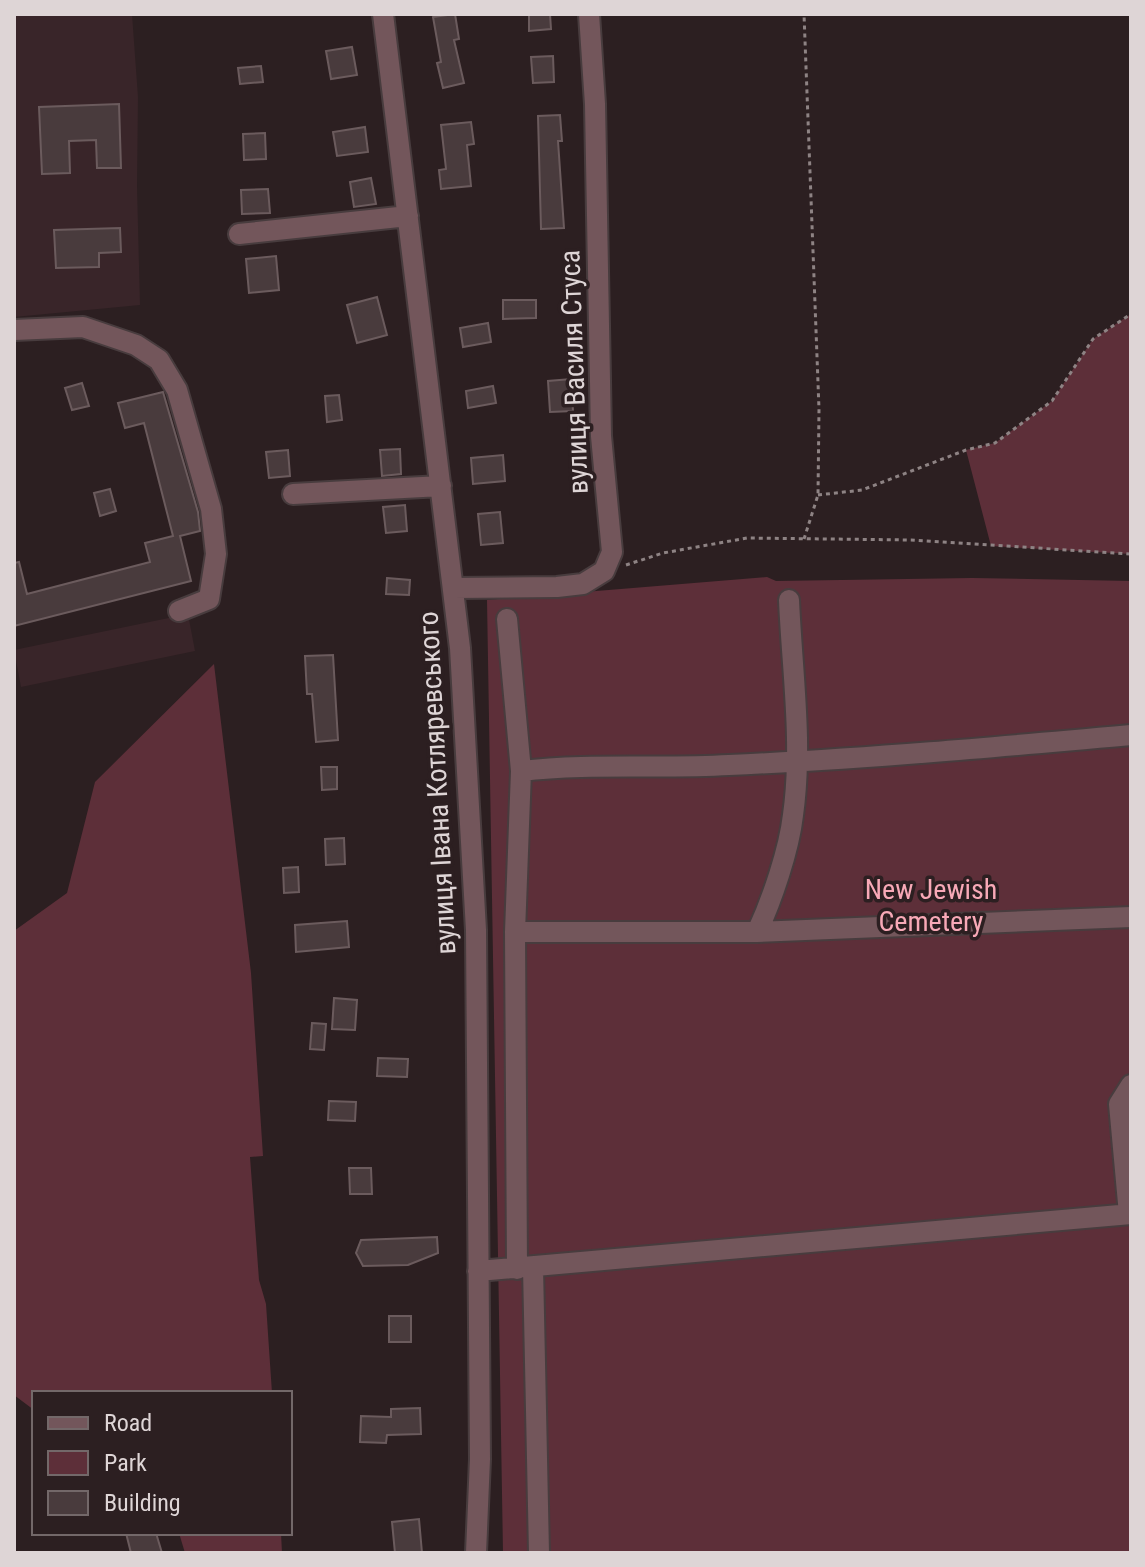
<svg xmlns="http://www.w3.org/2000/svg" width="1145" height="1567" font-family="'Roboto Condensed',sans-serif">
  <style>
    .built { fill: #392529 }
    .green { fill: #5d2f39 }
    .building { fill: #493b3d; stroke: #6b5b5d; stroke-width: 2 }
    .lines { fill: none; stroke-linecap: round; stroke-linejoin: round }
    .minor-casing { stroke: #483c3e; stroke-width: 24 }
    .path { stroke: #8e8384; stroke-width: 3; stroke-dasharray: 4 4; stroke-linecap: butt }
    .minor { stroke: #73565b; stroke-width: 20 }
    .labels { text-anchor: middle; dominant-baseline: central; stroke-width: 7; stroke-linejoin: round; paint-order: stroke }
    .street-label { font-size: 28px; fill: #ded5d6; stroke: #2c1f21 }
    .park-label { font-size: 28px; fill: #f8a9b7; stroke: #2c1f21 }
  </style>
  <rect width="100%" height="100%" fill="#2c1f21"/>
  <!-- built -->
  <path class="built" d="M 14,14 L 132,14 L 138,97 L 137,186 L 140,305 L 14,317 Z
    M 188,614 L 195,651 L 21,687 L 14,650 Z"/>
  <!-- green -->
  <path class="green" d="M 1131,314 L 1131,554 L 991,546 L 966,450 L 995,443 L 1052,401 L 1093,339 Z
    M 767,577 L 776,581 L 972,578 L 1131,581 L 1131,1553 L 503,1553 L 487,600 Z
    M 214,664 L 251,973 L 263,1156 L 250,1157 L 259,1280 L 266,1304 L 272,1393 L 34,1393 L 34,1410 L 14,1395 L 14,931 L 67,893 L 95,782 Z
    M 179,1533 L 281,1533 L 282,1553 L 185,1553 Z"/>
  <!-- building -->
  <path class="building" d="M 455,14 L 459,39 L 454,40 L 464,83 L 443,88 L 437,63 L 441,62 L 433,17 Z
    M 529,14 L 550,14 L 551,29 L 529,31 Z
    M 352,47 L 357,75 L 331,79 L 326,51 Z
    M 553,56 L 554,82 L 533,83 L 531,57 Z
    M 261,66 L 263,82 L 240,84 L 238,68 Z
    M 119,104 L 121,168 L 97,168 L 96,140 L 69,141 L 70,173 L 42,174 L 39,107 Z
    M 560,115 L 562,141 L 558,141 L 564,228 L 541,229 L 538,116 Z
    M 471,122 L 474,144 L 467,145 L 471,186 L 441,189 L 439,170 L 446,169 L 441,125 Z
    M 365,127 L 368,152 L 337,156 L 333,132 Z
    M 265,133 L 266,159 L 244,160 L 243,134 Z
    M 371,178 L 376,204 L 354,207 L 350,182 Z
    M 268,189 L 270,213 L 242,214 L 241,190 Z
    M 120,228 L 121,252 L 99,253 L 99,267 L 56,268 L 54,230 Z
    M 276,256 L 279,290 L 249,293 L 246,259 Z
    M 377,297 L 387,335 L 357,343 L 347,305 Z
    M 503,300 L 536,300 L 536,318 L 503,319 Z
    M 488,323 L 491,342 L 463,347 L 460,328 Z
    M 571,379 L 573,411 L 550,412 L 548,381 Z
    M 82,383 L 89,406 L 72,410 L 65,388 Z
    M 493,386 L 496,403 L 468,408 L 466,391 Z
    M 163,392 L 198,512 L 200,531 L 180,536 L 191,581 L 14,626 L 14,563 L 19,562 L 27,594 L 150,562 L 145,543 L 173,536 L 144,423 L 125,428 L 118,403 Z
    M 339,395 L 342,420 L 327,422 L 325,396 Z
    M 400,449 L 401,474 L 382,476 L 380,450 Z
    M 288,450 L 290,476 L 269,478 L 266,452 Z
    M 503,455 L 505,481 L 473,484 L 471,458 Z
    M 110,489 L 116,511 L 100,516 L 94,493 Z
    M 405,505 L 407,531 L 386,533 L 383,507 Z
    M 500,512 L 503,543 L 481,545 L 478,514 Z
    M 387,578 L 410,580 L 409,595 L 386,594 Z
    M 333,655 L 338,740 L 316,742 L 312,694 L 307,694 L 305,656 Z
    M 321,767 L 337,767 L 337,789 L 322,790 Z
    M 344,838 L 345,864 L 326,865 L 325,839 Z
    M 298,867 L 299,892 L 284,893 L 283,868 Z
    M 347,921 L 349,947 L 296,952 L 295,925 Z
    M 334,998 L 357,1000 L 355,1030 L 332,1029 Z
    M 312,1023 L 326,1024 L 324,1050 L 310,1049 Z
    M 378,1058 L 408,1059 L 407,1077 L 377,1076 Z
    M 329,1101 L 356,1102 L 355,1121 L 328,1120 Z
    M 349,1168 L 371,1168 L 372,1194 L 350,1194 Z
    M 437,1237 L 438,1253 L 408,1265 L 363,1266 L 356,1253 L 361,1240 Z
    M 389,1316 L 411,1316 L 411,1342 L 389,1342 Z
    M 420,1408 L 421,1434 L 387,1435 L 386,1443 L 360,1442 L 361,1416 L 391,1417 L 391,1409 Z
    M 419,1519 L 422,1553 L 395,1553 L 392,1522 Z
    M 126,1533 L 156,1533 L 162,1553 L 131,1553 Z"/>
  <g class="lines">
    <defs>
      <path id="minor" d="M 383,14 L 460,648 L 476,930 L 480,1459 L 476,1553
        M 239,234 L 408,216
        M 14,330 L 83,327 L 136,345 L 159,360 L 177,390 L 211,509 L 216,554 L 209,599 L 179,611
        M 293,494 L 441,486
        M 453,588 L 557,587 L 583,584 L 604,571 L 612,552 L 601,436 L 595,104 L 589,14
        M 507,619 L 521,771 L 515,932 L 517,1269
        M 521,771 C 590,763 659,769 729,765 C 863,759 997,747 1131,735
        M 515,932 L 757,932 L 1131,917
        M 757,932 C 772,900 789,850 793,815 C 803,744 792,671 789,600
        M 1129,1214 L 1119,1104 L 1131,1085
        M 533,1267 L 539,1553
        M 478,1271 L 1131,1214"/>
    </defs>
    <!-- minor casing -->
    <use href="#minor" class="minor-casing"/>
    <!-- path -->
    <path class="path" d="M 818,495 L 862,490 L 966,450 L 995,443 L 1052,401 L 1093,339 L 1131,314
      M 804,539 L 818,495 L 819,409 L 804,14
      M 626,565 L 663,553 L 747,538 L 911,540 L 1131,554"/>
    <!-- minor -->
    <use href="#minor" class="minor"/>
  </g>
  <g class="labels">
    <!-- street labels -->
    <g class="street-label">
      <text transform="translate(574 372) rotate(-92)">вулиця Василя Стуса</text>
      <text transform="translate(437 783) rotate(-93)">вулиця Івана Котляревського</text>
    </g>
    <!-- park labels -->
    <g class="park-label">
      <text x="931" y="889">New Jewish<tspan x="931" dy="32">Cemetery</tspan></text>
    </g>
  </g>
  <!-- border -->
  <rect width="1145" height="1567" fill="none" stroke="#ded5d6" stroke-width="32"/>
  <!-- legend -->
  <rect x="32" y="1391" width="260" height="144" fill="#2c1f21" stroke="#736869" stroke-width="2"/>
  <rect x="48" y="1417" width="40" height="12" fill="#73565b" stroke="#736869" stroke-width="2"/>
  <text x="104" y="1431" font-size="24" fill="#ded5d6">Road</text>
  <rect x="48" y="1451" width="40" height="24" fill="#5d2f39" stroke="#736869" stroke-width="2"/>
  <text x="104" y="1471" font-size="24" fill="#ded5d6">Park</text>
  <rect x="48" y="1491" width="40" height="24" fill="#493b3d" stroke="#736869" stroke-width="2"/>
  <text x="104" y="1511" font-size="24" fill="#ded5d6">Building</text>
</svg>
